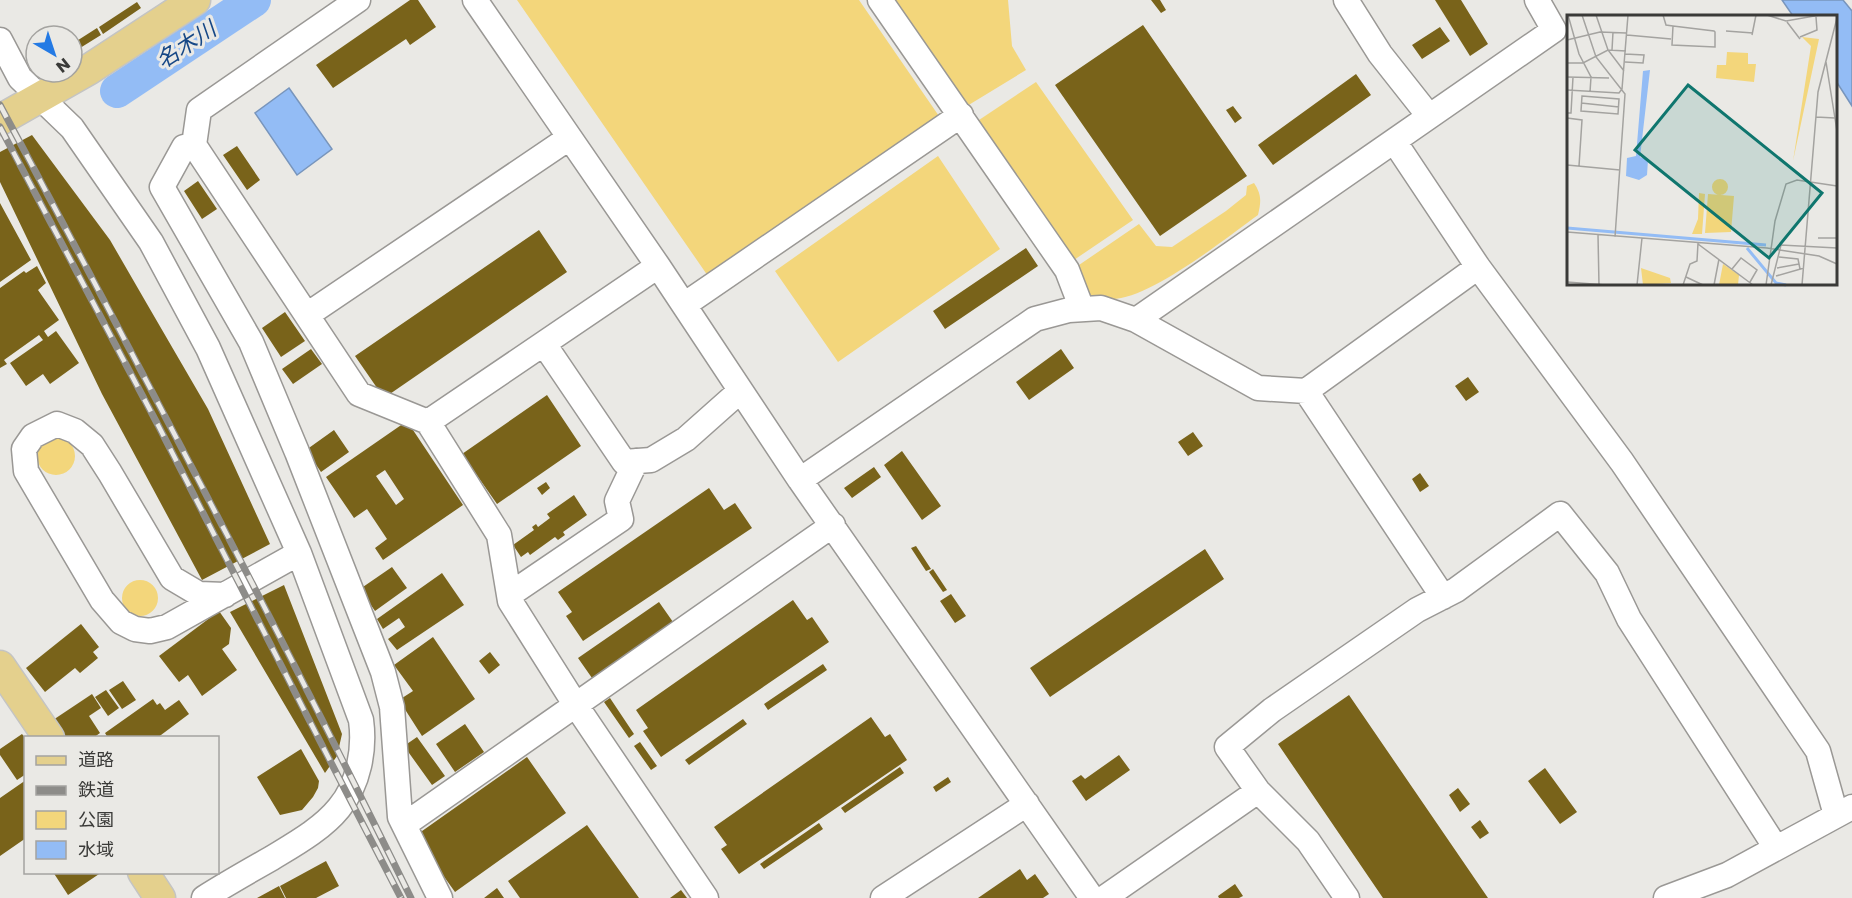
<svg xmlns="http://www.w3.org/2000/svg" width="1852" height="898" font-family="Poppins,'Noto Sans JP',sans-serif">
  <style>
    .green { fill: #f3d67b }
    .water { fill: #93bcf5; stroke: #7895bc; stroke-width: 1.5 }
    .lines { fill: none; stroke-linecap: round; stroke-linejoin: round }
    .river { stroke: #93bcf5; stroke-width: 34 }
    .building { fill: #79631a; fill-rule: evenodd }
    .minor-casing { stroke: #9a9895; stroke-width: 27 }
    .major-casing { stroke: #c4c4c3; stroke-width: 33 }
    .minor { stroke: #fff; stroke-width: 24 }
    .major { stroke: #e4d08d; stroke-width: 30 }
    .rail-casing { stroke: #8d8c89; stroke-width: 7 }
    .rail { stroke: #eae9e5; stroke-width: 4.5; stroke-dasharray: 14; stroke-linecap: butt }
    .labels { text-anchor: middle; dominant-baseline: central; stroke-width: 6; stroke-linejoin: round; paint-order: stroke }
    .water-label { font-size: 22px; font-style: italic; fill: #174886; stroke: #eae9e5 }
    .inset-river { fill: none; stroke: #93bcf5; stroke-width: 3 }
    .inset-road { fill: none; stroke: #a4a3a0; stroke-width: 1.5 }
    .view { fill: #0f766e; fill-opacity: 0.15; stroke: #0f766e; stroke-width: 3 }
    .inset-edge { fill: none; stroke: #3a3a38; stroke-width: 3 }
  </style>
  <rect width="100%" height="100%" fill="#eae9e5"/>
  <!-- green -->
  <path class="green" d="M 517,0 L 859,0 L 941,119 L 710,279 Z
    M 893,0 L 1008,0 L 1012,46 L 1026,70 L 967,106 Z
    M 1036,82 L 1133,220 L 1068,264 L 973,124 Z
    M 938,156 L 1000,249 L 838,362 L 775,271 Z
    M 1254,183 C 1262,195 1261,202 1258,215 C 1226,238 1149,300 1111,299 C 1104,299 1096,296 1088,295 L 1075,272 L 1079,265 L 1139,224 L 1156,246 L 1172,247 L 1226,211 L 1246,195 L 1247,186 Z
    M37 456a19 19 0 1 1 38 0a19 19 0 1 1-38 0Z
    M122 598a18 18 0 1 1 36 0a18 18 0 1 1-36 0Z"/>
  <!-- water -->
  <path class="water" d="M 1782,0 L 1843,0 L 1852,11 L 1852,106 L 1836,81 L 1836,16 L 1793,16 Z
    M 289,88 L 332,149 L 297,175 L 255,113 Z"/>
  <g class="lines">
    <!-- river -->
    <path class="river" d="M 117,91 L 254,0"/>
  </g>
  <!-- building -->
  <path class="building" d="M 410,0 L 418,0 L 436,27 L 410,45 L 406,39 L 333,88 L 316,65 Z
    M 1151,0 L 1160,0 L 1166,10 L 1161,13 Z
    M 1435,0 L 1461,0 L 1488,44 L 1470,56 Z
    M 137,2 L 141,8 L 103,34 L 99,27 Z
    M 1143,25 L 1247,176 L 1160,236 L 1055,85 Z
    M 1440,27 L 1450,41 L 1422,59 L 1412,45 Z
    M 97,28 L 101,35 L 72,53 L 72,44 Z
    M 1356,74 L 1371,95 L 1273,165 L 1258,145 Z
    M 1233,106 L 1242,118 L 1235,123 L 1226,110 Z
    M 32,135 L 110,240 L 147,304 L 208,409 L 270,544 L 202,580 L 102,394 L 0,182 L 0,152 Z
    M 237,146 L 260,180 L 247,190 L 223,155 Z
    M 198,181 L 217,209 L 202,219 L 184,191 Z
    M 0,203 L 31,260 L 0,282 Z
    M 539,230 L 567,272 L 384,398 L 355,356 Z
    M 1026,248 L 1038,266 L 945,329 L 933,311 Z
    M 37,266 L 46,283 L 38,290 L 59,320 L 44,331 L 48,337 L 56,331 L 79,363 L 50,384 L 43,374 L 26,386 L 10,363 L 43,340 L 39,335 L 4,360 L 7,364 L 0,368 L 0,288 L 24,271 L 26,273 Z
    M 285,312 L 305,341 L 281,357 L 262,328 Z
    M 311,349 L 322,364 L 293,384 L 282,369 Z
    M 1061,349 L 1074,368 L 1029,400 L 1016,382 Z
    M 1468,377 L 1479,392 L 1466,401 L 1455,386 Z
    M 547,395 L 581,446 L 497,504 L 462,454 Z
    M 407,421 L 463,505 L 383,560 L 375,548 L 387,539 L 367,509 L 354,518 L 326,477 ZM 385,470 L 404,499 L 396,505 L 376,476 Z
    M 334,430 L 349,452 L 321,472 L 306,450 Z
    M 1193,432 L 1203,446 L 1188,456 L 1178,442 Z
    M 902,451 L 941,506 L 922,520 L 884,465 Z
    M 874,467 L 881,477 L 852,498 L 844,488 Z
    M 1420,473 L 1429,486 L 1420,492 L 1412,479 Z
    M 546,482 L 550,488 L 542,495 L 537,488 Z
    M 709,488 L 724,510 L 735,503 L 752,528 L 583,641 L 566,616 L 572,612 L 558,592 Z
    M 574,495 L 587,515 L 563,532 L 565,535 L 558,540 L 555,537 L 530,555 L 528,552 L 521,557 L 513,545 L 534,530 L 532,527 L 536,524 L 538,527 L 550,518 L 547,514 Z
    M 916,546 L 931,569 L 926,571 L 911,548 Z
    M 1205,549 L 1224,579 L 1050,697 L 1030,668 Z
    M 392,567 L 407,588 L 375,611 L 360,589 Z
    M 933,569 L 947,590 L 943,592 L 929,572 Z
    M 442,573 L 464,605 L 397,650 L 388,639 L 405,627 L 399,618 L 383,629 L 377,619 Z
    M 284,585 L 342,734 L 337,756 L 325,773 L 230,612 Z
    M 951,594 L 966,616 L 955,623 L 940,601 Z
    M 793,600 L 807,620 L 812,617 L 829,642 L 661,757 L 643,731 L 648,728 L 636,710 Z
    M 659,602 L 673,622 L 592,678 L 578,658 Z
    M 219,611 L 231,628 L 229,644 L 222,649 L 237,670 L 202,696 L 188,675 L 179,682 L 159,656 Z
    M 81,624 L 99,647 L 93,652 L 98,658 L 80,673 L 75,668 L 45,692 L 26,668 Z
    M 433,637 L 475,699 L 422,736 L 399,700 L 413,691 L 394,665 Z
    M 490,652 L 500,665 L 489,674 L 479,661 Z
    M 823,664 L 827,670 L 768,710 L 764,704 Z
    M 123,681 L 136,700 L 122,709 L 109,690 Z
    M 106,690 L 119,708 L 108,716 L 95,697 Z
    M 92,694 L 101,708 L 89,716 L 100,733 L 93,738 L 65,738 L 53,720 Z
    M 1349,695 L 1488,898 L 1383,898 L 1278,744 Z
    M 610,698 L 634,734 L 629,738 L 604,702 Z
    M 153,699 L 157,705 L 160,703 L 165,710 L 179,700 L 189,714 L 157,738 L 108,738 L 105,733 Z
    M 871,717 L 885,737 L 890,734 L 907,760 L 739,874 L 721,849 L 727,845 L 714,827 Z
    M 743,719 L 747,724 L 689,765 L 685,760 Z
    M 465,724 L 484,752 L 455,772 L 436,744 Z
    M 22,734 L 26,739 L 26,774 L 17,780 L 0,755 L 0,749 Z
    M 417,737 L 445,776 L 432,785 L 404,746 Z
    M 640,742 L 657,766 L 651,770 L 634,746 Z
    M 301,749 L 319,781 L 318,788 L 313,797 L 302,810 L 280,815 L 257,777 Z
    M 1119,755 L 1130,770 L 1086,801 L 1072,781 L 1081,775 L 1085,779 Z
    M 527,757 L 566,813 L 455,892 L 415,836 Z
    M 900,767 L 904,773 L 845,813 L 841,808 Z
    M 1545,768 L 1577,812 L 1560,824 L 1528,781 Z
    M 948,777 L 951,782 L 936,792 L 933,787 Z
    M 26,780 L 26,838 L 0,856 L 0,798 Z
    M 1458,788 L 1470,804 L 1460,812 L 1449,795 Z
    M 1480,820 L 1489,833 L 1480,839 L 1471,827 Z
    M 819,823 L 823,829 L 764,869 L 760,864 Z
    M 587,825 L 639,898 L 520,898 L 508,881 Z
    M 326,861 L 339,886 L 316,898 L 286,898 L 280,886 Z
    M 1020,869 L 1027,880 L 1035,874 L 1049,894 L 1043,898 L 978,898 Z
    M 53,872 L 102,872 L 68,895 Z
    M 1235,884 L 1243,896 L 1239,898 L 1219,898 L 1218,896 Z
    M 279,886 L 285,898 L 257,898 Z
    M 497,888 L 504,898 L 484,898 Z
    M 681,890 L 687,898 L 670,898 Z"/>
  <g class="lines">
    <defs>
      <path id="minor" d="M 358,0 L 199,110 L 194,145 L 359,394 L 428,422 L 499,535 L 510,601 L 575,704 L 706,898
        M 475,0 L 658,266 L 800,480 L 1092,898
        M 880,0 L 1067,270 L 1082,309
        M 1346,0 L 1380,54 L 1429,116
        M 0,40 L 20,78 L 72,128 L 151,242 L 208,348 L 299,553 L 361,720 C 365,749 359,784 339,808 C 322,829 295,844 272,858 C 249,871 226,884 204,898
        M 1394,141 L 1478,267 L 1622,462 L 1818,751 L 1836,815
        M 194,145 L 184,147 L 162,187 L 251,342 L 297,452 L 383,672 L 392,707 L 400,817 L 440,898
        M 684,305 L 961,115
        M 307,315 L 569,138
        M 1136,320 L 1554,30 L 1537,0
        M 544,344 L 624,462 L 651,460 L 686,439 L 740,391
        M 1306,391 L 1443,597
        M 428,422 L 658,266
        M 800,480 L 1035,319 L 1069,310 L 1101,308 L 1136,320 L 1258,388 L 1306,391 L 1478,267
        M 225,595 L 199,594 L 172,578 L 110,473 L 92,445 L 75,431 L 57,424 L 33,436 L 24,449 L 26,471 L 102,600 L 121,622 L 135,629 L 150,631 L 167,627 L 299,553
        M 509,595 L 621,519 L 617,501 L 636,461
        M 404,825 L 833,525
        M 883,898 L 1027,804
        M 1104,898 L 1258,791
        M 1347,898 L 1308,841 L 1258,791 L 1227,747 L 1272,710 L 1417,610 L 1456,590 L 1560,514 L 1607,573 L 1629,619 L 1776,848
        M 1666,898 L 1727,875 L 1852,807"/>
      <path id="major" d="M 0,120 L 88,70 L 195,0
        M 0,666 L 49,738
        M 143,872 L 160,898"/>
    </defs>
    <!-- minor casing -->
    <use href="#minor" class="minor-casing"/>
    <!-- major casing -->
    <use href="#major" class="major-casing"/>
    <!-- minor -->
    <use href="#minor" class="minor"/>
    <!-- major -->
    <use href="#major" class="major"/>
    <defs>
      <path id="rail" d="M 0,105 C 140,368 280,631 411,898
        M 0,127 L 158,425 L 324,749 L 401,898"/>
    </defs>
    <!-- rail casing -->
    <use href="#rail" class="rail-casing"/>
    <!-- rail -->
    <use href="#rail" class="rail"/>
  </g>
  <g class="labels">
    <!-- water labels -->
    <g class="water-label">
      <text transform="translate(186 45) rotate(-33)">名木川</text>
    </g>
  </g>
  <!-- overview -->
  <g transform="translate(1567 15)">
    <rect width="270" height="270" fill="#eae9e5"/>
    <path d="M 235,22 L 252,24 L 226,146 L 244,31 ZM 160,37 L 181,38 L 181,49 L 189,49 L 187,67 L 149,63 L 150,50 L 159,50 ZM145 172a8 8 0 1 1 16 0a8 8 0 1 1-16 0ZM 132,178 L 138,179 L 135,219 L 125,219 L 131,204 ZM 141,179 L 167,181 L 164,217 L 138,218 ZM 156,249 L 172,260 L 171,270 L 152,270 ZM 74,253 L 103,263 L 104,268 L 76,270 Z" fill="#f3d67b"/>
    <path d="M 83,55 L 73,142 L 81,145 L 80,160 L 72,165 L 59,161 L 60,143 L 69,141 L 76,56 Z" fill="#93bcf5"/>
    <path class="inset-river" d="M 0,213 L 199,230M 180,233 L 209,268 L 219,270"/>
    <path class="inset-road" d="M 1,0 L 12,39 L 24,62 L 23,77M 15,0 L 29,42 L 58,79 L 48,222M 29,0 L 41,35 L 57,56M 96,0 L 99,10 L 106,11 L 147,16 L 148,17 L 148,32 L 105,30 L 106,11M 200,0 L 219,6 L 253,0M 220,7 L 233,24M 159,16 L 186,18M 60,20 L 104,24M 185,20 L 189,0M 233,22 L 250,15 L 249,2M 0,25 L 33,17 L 59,18M 45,35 L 46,17M 58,47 L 76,48 L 77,40 L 58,39M 259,47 L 270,116M 0,48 L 16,48 L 41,35 L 59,36M 0,62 L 42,63M 0,75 L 52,78 L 55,74 L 61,0M 15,81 L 52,84 L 51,99 L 14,96 ZM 14,88 L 52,92M 0,98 L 4,98 L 6,62M 249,102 L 268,103M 0,103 L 15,105 L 12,151M 0,150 L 53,155M 0,217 L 200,233 L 252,241 L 270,249M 31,220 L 32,270M 251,223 L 270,223M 131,229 L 186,270M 212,242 L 231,244 L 233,254M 210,253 L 232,249M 165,254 L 174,243 L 190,255 L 183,267M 209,261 L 237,253M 119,262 L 136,270M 0,267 L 39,270M 70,270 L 75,223M 116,270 L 123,249 L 130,246 L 131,228M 147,270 L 152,244M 199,270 L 208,206 L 219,169 L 230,165 L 270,171M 204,270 L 214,230 L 270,233M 235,270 L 251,77 L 270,3"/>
    <path class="view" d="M 121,70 L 255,178 L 202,243 L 68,135 Z"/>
    <rect width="270" height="270" class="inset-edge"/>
  </g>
  <!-- legend -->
  <rect x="24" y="736" width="195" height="138" fill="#eae9e5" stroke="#a4a3a0" stroke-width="1.5"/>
  <rect x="36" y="756" width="30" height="9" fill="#e4d08d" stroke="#a4a3a0" stroke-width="1.5"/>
  <text x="78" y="766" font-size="18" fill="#3a3a38">道路</text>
  <rect x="36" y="786" width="30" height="9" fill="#8d8c89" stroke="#a4a3a0" stroke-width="1.5"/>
  <text x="78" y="796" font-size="18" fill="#3a3a38">鉄道</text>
  <rect x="36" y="811" width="30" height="18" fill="#f3d67b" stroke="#a4a3a0" stroke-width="1.5"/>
  <text x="78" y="826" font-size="18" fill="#3a3a38">公園</text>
  <rect x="36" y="841" width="30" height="18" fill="#93bcf5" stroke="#a4a3a0" stroke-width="1.5"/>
  <text x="78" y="856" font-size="18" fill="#3a3a38">水域</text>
  <!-- north arrow -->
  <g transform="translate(54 54) rotate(141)"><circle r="28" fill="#eae9e5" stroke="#a4a3a0" stroke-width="1.5"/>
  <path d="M0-4.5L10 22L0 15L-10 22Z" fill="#247ae4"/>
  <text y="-9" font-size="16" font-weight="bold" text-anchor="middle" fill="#3a3a38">N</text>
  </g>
</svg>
